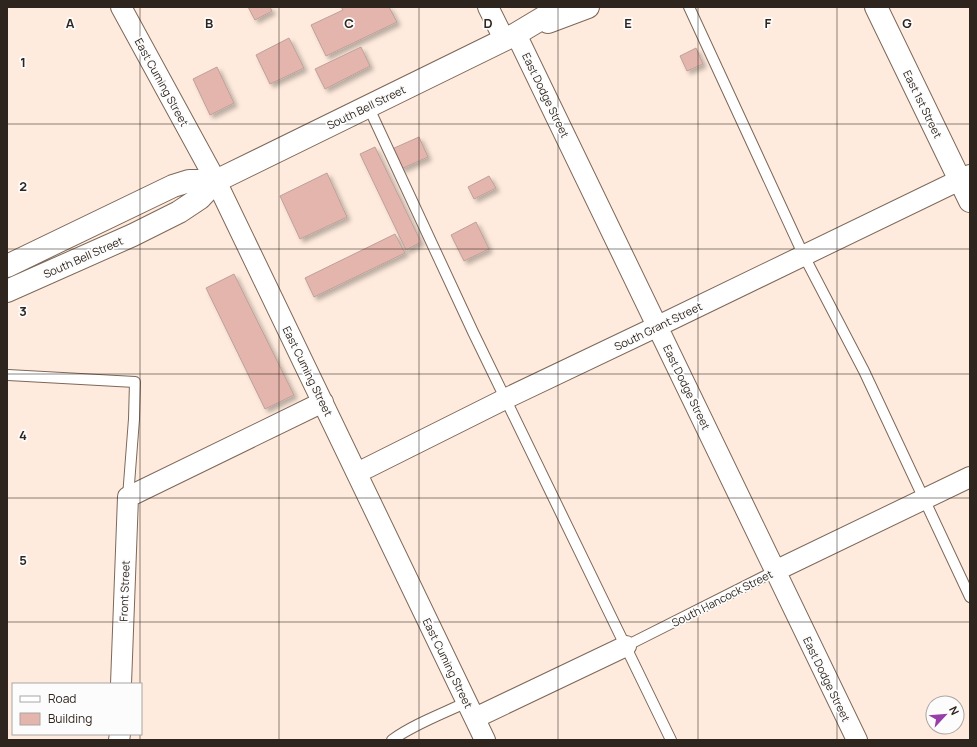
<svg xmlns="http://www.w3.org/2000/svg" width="977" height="747" font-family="Manrope,sans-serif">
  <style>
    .building { fill: #e4b5ad; stroke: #bda09b; filter: url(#shadow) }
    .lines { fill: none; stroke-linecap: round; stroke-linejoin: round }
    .service-casing { stroke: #7d6859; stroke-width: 12 }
    .minor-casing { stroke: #7d6859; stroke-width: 22 }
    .tertiary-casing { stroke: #7d6859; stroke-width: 24 }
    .secondary-casing { stroke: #7d6859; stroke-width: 24 }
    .service { stroke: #fff; stroke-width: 10 }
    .minor { stroke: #fff; stroke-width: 20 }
    .tertiary { stroke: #fff; stroke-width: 22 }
    .secondary { stroke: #fff; stroke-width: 22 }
    .grid { fill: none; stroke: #2e251e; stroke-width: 1; stroke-opacity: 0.55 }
    .labels { text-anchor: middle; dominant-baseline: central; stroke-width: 3.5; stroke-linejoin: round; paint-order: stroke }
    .street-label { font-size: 11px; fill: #2e251e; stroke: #fcfcfc }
    .grid-label { font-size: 13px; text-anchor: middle; font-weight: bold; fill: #2e251e; stroke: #fcfcfc; stroke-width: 3.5; stroke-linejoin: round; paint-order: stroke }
  </style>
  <defs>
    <filter id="shadow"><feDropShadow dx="3.5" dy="3.5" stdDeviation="2" flood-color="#0004"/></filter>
  </defs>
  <rect width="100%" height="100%" fill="#ffebdd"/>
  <!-- building -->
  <path class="building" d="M 248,7 L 270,7 L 272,11 L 255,20 Z
    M 341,7 L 389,7 L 397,22 L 326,56 L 311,25 L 343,10 Z
    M 289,38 L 304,68 L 270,84 L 256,55 Z
    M 361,47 L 370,66 L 325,89 L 315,69 Z
    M 696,48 L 703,64 L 687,71 L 680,56 Z
    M 217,67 L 234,103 L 210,115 L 193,79 Z
    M 419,137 L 428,157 L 401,169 L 392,149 Z
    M 375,147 L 421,242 L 406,250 L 360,154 Z
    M 327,173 L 347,217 L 300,239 L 280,196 Z
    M 489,176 L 496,188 L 474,199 L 468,187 Z
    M 476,222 L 489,249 L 464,261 L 451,235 Z
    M 395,234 L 405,253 L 314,297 L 305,278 Z
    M 234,274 L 294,395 L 265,409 L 206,288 Z"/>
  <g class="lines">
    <defs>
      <path id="service" d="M 689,7 L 804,256 L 864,371 L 970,597
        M 368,106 L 473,332 L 671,740
        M 8,375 L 135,382 L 134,419 L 128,497
        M 626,646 L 775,571
        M 392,740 C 414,724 442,714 467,702"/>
      <path id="minor" d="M 121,7 L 216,181 L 485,740
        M 488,7 L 504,39
        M 516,34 L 857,740
        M 357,473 L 507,398 L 658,326 L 970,175
        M 775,571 L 970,477
        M 121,684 L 128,497 L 323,402
        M 475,718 L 626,646
        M 119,740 L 120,734"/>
      <path id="tertiary" d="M 876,7 L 970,201"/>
      <path id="secondary" d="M 548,22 L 588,7
        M 7,266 L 173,186 L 189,181 L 216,181
        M 7,291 L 133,235 L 179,212 L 200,198 L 216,181 L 516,34 L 561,7"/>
    </defs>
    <!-- service casing -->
    <use href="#service" class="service-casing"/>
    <!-- minor casing -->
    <use href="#minor" class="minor-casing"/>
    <!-- tertiary casing -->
    <use href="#tertiary" class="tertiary-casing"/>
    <!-- secondary casing -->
    <use href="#secondary" class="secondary-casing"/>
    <!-- service -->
    <use href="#service" class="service"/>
    <!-- minor -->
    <use href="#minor" class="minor"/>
    <!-- tertiary -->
    <use href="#tertiary" class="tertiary"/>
    <!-- secondary -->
    <use href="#secondary" class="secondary"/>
  </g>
  <!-- grid -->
  <path class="grid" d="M 140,7 L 140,684M 279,7 L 279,740M 419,7 L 419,740M 558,7 L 558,740M 698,7 L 698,740M 837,7 L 837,740M 7,124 L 970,124M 7,249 L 970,249M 7,374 L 970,374M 7,498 L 970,498M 7,622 L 970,622M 140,734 L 140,740"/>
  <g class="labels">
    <!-- street labels -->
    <g class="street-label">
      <text transform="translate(162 82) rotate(61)">East Cuming Street</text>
      <text transform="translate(546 95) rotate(64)">East Dodge Street</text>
      <text transform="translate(923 104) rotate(64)">East 1st Street</text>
      <text transform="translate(366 107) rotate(-26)">South Bell Street</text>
      <text transform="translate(83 257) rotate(-24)">South Bell Street</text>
      <text transform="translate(658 326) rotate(-26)">South Grant Street</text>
      <text transform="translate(308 371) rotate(64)">East Cuming Street</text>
      <text transform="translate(687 387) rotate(64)">East Dodge Street</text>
      <text transform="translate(124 591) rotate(-88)">Front Street</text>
      <text transform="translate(722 598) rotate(-27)">South Hancock Street</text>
      <text transform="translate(448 663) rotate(64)">East Cuming Street</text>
      <text transform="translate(827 679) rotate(64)">East Dodge Street</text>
    </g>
  </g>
  <g class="grid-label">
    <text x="70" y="28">A</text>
    <text x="209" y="28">B</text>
    <text x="349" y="28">C</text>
    <text x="488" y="28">D</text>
    <text x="628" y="28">E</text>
    <text x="768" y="28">F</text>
    <text x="907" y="28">G</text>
    <text x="23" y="67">1</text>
    <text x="23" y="191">2</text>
    <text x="23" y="316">3</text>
    <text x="23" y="440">4</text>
    <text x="23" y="565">5</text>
  </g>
  <!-- border -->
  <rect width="977" height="747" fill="none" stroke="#2e251e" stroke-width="16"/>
  <!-- legend -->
  <rect x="12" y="683" width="130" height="52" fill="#fcfcfc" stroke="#aaa6a3"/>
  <rect x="20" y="696" width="20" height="6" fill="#ffffff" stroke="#aaa6a3"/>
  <text x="48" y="703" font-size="12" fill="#2e251e">Road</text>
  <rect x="20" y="713" width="20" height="12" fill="#e4b5ad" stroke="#aaa6a3"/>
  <text x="48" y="723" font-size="12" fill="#2e251e">Building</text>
  <!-- north arrow -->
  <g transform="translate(945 715) rotate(64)"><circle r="19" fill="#fcfcfc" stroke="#aaa6a3"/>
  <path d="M0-3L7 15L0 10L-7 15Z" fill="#973ea9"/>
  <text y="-6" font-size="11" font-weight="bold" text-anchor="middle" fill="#2e251e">N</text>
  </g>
</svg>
